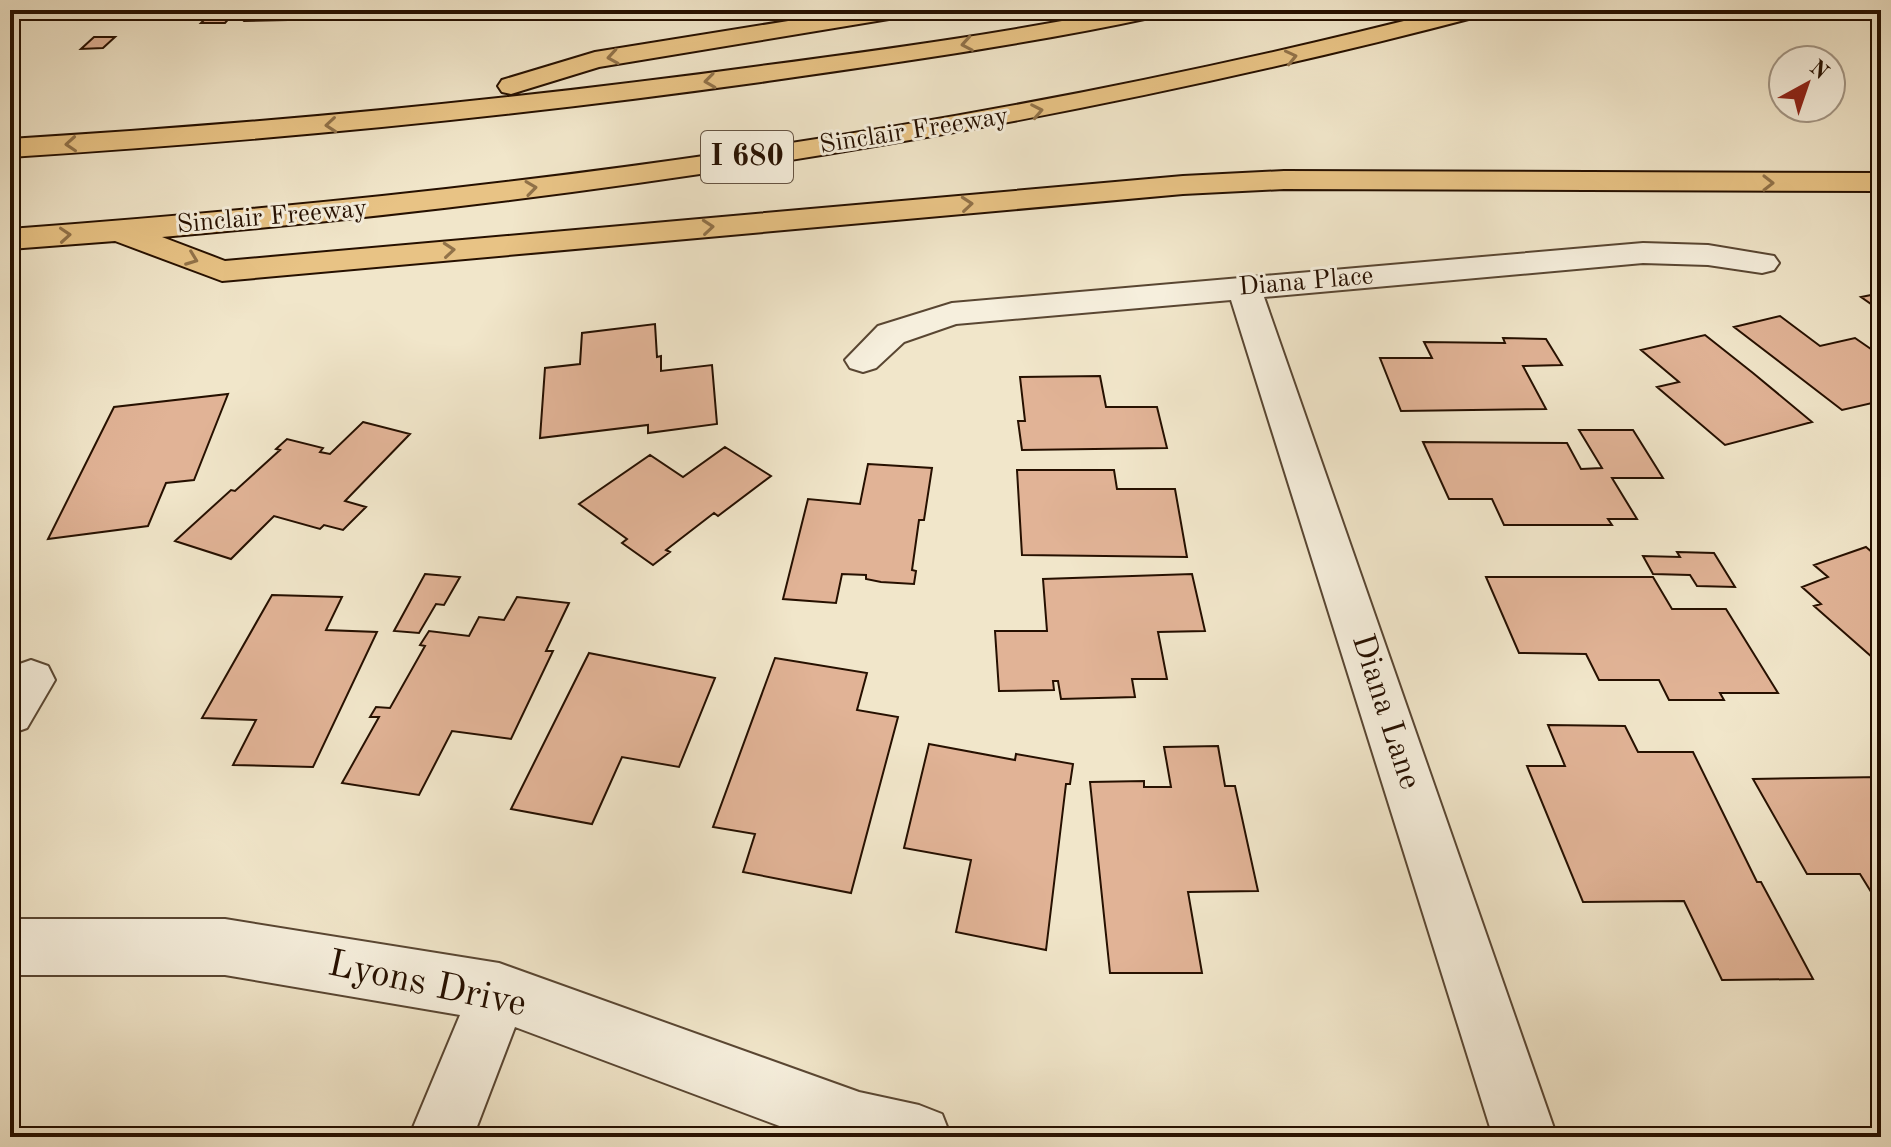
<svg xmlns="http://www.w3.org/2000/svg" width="1891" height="1147" font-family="'Old Standard TT',serif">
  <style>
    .building { fill: #e1b396; stroke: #261000; stroke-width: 2 }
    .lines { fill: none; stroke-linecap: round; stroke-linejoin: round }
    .street-casing { stroke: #594632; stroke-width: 4 }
    .highway-casing { stroke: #261000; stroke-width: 4 }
    .street { fill: #f6efdd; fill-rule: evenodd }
    .highway { fill: #e8c385; fill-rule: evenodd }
    .oneway { stroke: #917249 }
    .labels { text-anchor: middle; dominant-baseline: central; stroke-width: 6; stroke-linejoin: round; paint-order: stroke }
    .far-street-label { font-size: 26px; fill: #261000; stroke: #f6efdd }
    .shield { fill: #f6efdd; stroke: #645342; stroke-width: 2 }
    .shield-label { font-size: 30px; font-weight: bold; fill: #261000 }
    .street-label { font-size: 32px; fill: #261000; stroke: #f6efdd }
    .near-street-label { font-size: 38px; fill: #261000; stroke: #f6efdd }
  </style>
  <rect width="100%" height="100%" fill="#f1e6ca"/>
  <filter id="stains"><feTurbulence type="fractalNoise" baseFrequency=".0025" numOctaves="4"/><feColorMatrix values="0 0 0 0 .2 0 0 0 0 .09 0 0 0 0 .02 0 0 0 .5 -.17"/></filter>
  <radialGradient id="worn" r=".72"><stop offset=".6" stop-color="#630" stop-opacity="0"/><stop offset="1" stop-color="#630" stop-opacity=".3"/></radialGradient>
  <!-- building -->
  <path class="building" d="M 254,12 L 295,12 L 288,20 L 245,21 Z
    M 233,14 L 225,23 L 201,23 L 209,15 Z
    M 94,37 L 115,37 L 103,48 L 81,49 Z
    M 1881,293 L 1881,311 L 1861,297 Z
    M 1780,316 L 1820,346 L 1855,338 L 1881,356 L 1881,401 L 1842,410 L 1734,327 Z
    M 655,324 L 657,357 L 661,356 L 661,371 L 712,365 L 717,424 L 648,433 L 648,425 L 540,438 L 545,368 L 580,364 L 582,333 Z
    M 1705,335 L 1753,373 L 1812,422 L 1725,445 L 1657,387 L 1679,382 L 1641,350 Z
    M 1503,338 L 1546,339 L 1562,365 L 1523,366 L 1546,409 L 1401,411 L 1380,358 L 1432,358 L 1424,342 L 1505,343 Z
    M 1100,376 L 1106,407 L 1157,407 L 1167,448 L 1022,450 L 1018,421 L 1025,421 L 1020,377 Z
    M 228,394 L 194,480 L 166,483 L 148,526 L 48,539 L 114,407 Z
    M 363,422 L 410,434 L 345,501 L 366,507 L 343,530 L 324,525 L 320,529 L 274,516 L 231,559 L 175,541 L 231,490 L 235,491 L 280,450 L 276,449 L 287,439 L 323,448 L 320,452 L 330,454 Z
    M 1579,430 L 1633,430 L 1663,478 L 1612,478 L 1637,519 L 1608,519 L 1612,525 L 1504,525 L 1492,499 L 1449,499 L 1423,442 L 1567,443 L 1581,469 L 1602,468 Z
    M 725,447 L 771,476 L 718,516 L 714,513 L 666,550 L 670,552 L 653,565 L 622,543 L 627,539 L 579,504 L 650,455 L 683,477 Z
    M 868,464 L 932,468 L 924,520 L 919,520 L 912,570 L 916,571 L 914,584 L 881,582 L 866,579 L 866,575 L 842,574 L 836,603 L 783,599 L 808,499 L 860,504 Z
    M 1017,470 L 1114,470 L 1117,489 L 1175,489 L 1187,557 L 1022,555 Z
    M 1866,547 L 1881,560 L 1881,665 L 1814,606 L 1821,604 L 1802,587 L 1828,577 L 1814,565 Z
    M 1677,552 L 1714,553 L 1735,587 L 1697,586 L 1690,575 L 1653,574 L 1643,556 L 1680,557 Z
    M 425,574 L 460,577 L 444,605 L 436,604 L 419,633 L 394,631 Z
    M 1192,574 L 1205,631 L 1158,632 L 1167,679 L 1132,679 L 1135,697 L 1061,699 L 1058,681 L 1053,681 L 1054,690 L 999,691 L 995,631 L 1047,631 L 1043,579 Z
    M 1486,577 L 1653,577 L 1672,609 L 1726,609 L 1778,693 L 1720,693 L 1724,700 L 1669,700 L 1659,680 L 1599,680 L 1586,654 L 1519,653 Z
    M 272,595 L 342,597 L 326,630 L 377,632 L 313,767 L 233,765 L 256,720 L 202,718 Z
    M 517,597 L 569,603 L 546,651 L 553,651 L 511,739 L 452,731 L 419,795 L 342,783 L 379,717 L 370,717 L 376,707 L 390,708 L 425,646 L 420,645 L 429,631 L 469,636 L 479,617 L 504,620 Z
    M 589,653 L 715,678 L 679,767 L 622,757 L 592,824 L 511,809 Z
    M 775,658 L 867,673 L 857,710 L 898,717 L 851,893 L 743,872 L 755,834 L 713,827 Z
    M 1548,725 L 1625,726 L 1638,752 L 1693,752 L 1757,882 L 1761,882 L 1813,979 L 1722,980 L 1684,901 L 1583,902 L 1527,766 L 1565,766 Z
    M 929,744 L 1015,760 L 1016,754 L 1073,764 L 1070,784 L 1066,784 L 1046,950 L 956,932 L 971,860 L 904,848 Z
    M 1218,746 L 1225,786 L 1235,786 L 1258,891 L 1188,892 L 1202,973 L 1110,973 L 1090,782 L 1144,781 L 1144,787 L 1171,787 L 1164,747 Z
    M 1881,777 L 1881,908 L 1860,874 L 1807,874 L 1753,779 Z"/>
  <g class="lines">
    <defs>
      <path id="street" d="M 1643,243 L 1708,245 L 1774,256 L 1779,263 L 1774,270 L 1762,273 L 1708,265 L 1643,263 L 1264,297 L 1557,1137 L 1493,1137 L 1231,300 L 956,324 L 904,342 L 876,368 L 863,372 L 850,368 L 845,360 L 878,326 L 952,303 Z
        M 31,660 L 48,666 L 55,680 L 27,728 L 10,734 L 10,672 L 14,666 Z
        M 10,919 L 225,919 L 499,963 L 859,1092 L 919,1105 L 942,1114 L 951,1137 L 809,1137 L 515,1027 L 473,1137 L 409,1137 L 460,1015 L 225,975 L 10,975 Z"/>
      <path id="highway" d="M 856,10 L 913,10 L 910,15 L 901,17 L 599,67 L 511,94 L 502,92 L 498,86 L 502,80 L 595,52 Z
        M 1119,10 L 1166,10 L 1163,15 L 1154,17 C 1024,45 892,63 761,82 C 511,117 261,141 10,157 L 10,139 C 261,124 511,100 761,66 C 881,50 1001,34 1119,10 Z
        M 1447,10 L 1487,10 L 1484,15 C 1051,129 607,198 162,237 L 225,261 L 1183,176 L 1284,171 L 1881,173 L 1881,191 L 1284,189 L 1183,194 L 222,281 L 115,241 L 10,249 L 10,229 C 493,194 977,131 1447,10 Z"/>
    </defs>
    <!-- street casing -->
    <use href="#street" class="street-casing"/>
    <!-- highway casing -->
    <use href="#highway" class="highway-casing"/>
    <!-- street -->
    <use href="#street" class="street"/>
    <!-- highway -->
    <use href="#highway" class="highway"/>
  </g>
  <!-- one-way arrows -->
  <defs><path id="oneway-chevron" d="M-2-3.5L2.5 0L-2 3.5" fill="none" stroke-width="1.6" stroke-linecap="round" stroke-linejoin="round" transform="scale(2)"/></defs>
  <g class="oneway">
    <use href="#oneway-chevron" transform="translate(967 44) rotate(170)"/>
    <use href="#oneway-chevron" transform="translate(613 57) rotate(171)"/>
    <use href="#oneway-chevron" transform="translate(1291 57) rotate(-13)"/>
    <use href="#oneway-chevron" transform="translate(710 81) rotate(172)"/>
    <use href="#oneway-chevron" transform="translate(1037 111) rotate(-11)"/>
    <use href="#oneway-chevron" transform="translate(331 125) rotate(175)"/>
    <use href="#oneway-chevron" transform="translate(71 144) rotate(176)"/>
    <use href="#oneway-chevron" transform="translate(1768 183)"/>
    <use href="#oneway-chevron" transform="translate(531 188) rotate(-8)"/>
    <use href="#oneway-chevron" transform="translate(967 204) rotate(-5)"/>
    <use href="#oneway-chevron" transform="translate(708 227) rotate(-5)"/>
    <use href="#oneway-chevron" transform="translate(65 235) rotate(-4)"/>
    <use href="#oneway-chevron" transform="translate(449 250) rotate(-5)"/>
    <use href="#oneway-chevron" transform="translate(192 259) rotate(21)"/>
  </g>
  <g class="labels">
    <!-- far-street labels -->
    <g class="far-street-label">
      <text transform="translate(914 131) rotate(-9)">Sinclair Freeway</text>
      <text transform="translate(272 217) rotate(-5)">Sinclair Freeway</text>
      <text transform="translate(1306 282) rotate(-5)">Diana Place</text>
    </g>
    <!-- shield labels -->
    <rect class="shield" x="701" y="131" width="92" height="52" rx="6"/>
    <g class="shield-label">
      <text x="747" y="157">I 680</text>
    </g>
    <!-- street labels -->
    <g class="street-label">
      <text transform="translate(1385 712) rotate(72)">Diana Lane</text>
    </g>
    <!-- near-street labels -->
    <g class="near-street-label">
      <text transform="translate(427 985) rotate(12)">Lyons Drive</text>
    </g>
  </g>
  <!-- margin -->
  <rect width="1891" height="1147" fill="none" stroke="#f1e6ca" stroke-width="40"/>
  <rect x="12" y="12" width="1867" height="1123" fill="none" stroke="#261000" stroke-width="4"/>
  <rect x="20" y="20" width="1851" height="1107" fill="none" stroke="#261000" stroke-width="2"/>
  <!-- north arrow -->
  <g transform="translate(1807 84) rotate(40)"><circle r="38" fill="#f6efdd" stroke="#a39685" stroke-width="2"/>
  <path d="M0-6L14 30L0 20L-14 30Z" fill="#8f2418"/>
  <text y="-12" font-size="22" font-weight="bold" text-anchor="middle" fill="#261000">N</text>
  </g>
  <rect width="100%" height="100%" filter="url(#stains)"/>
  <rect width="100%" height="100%" fill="url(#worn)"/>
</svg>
